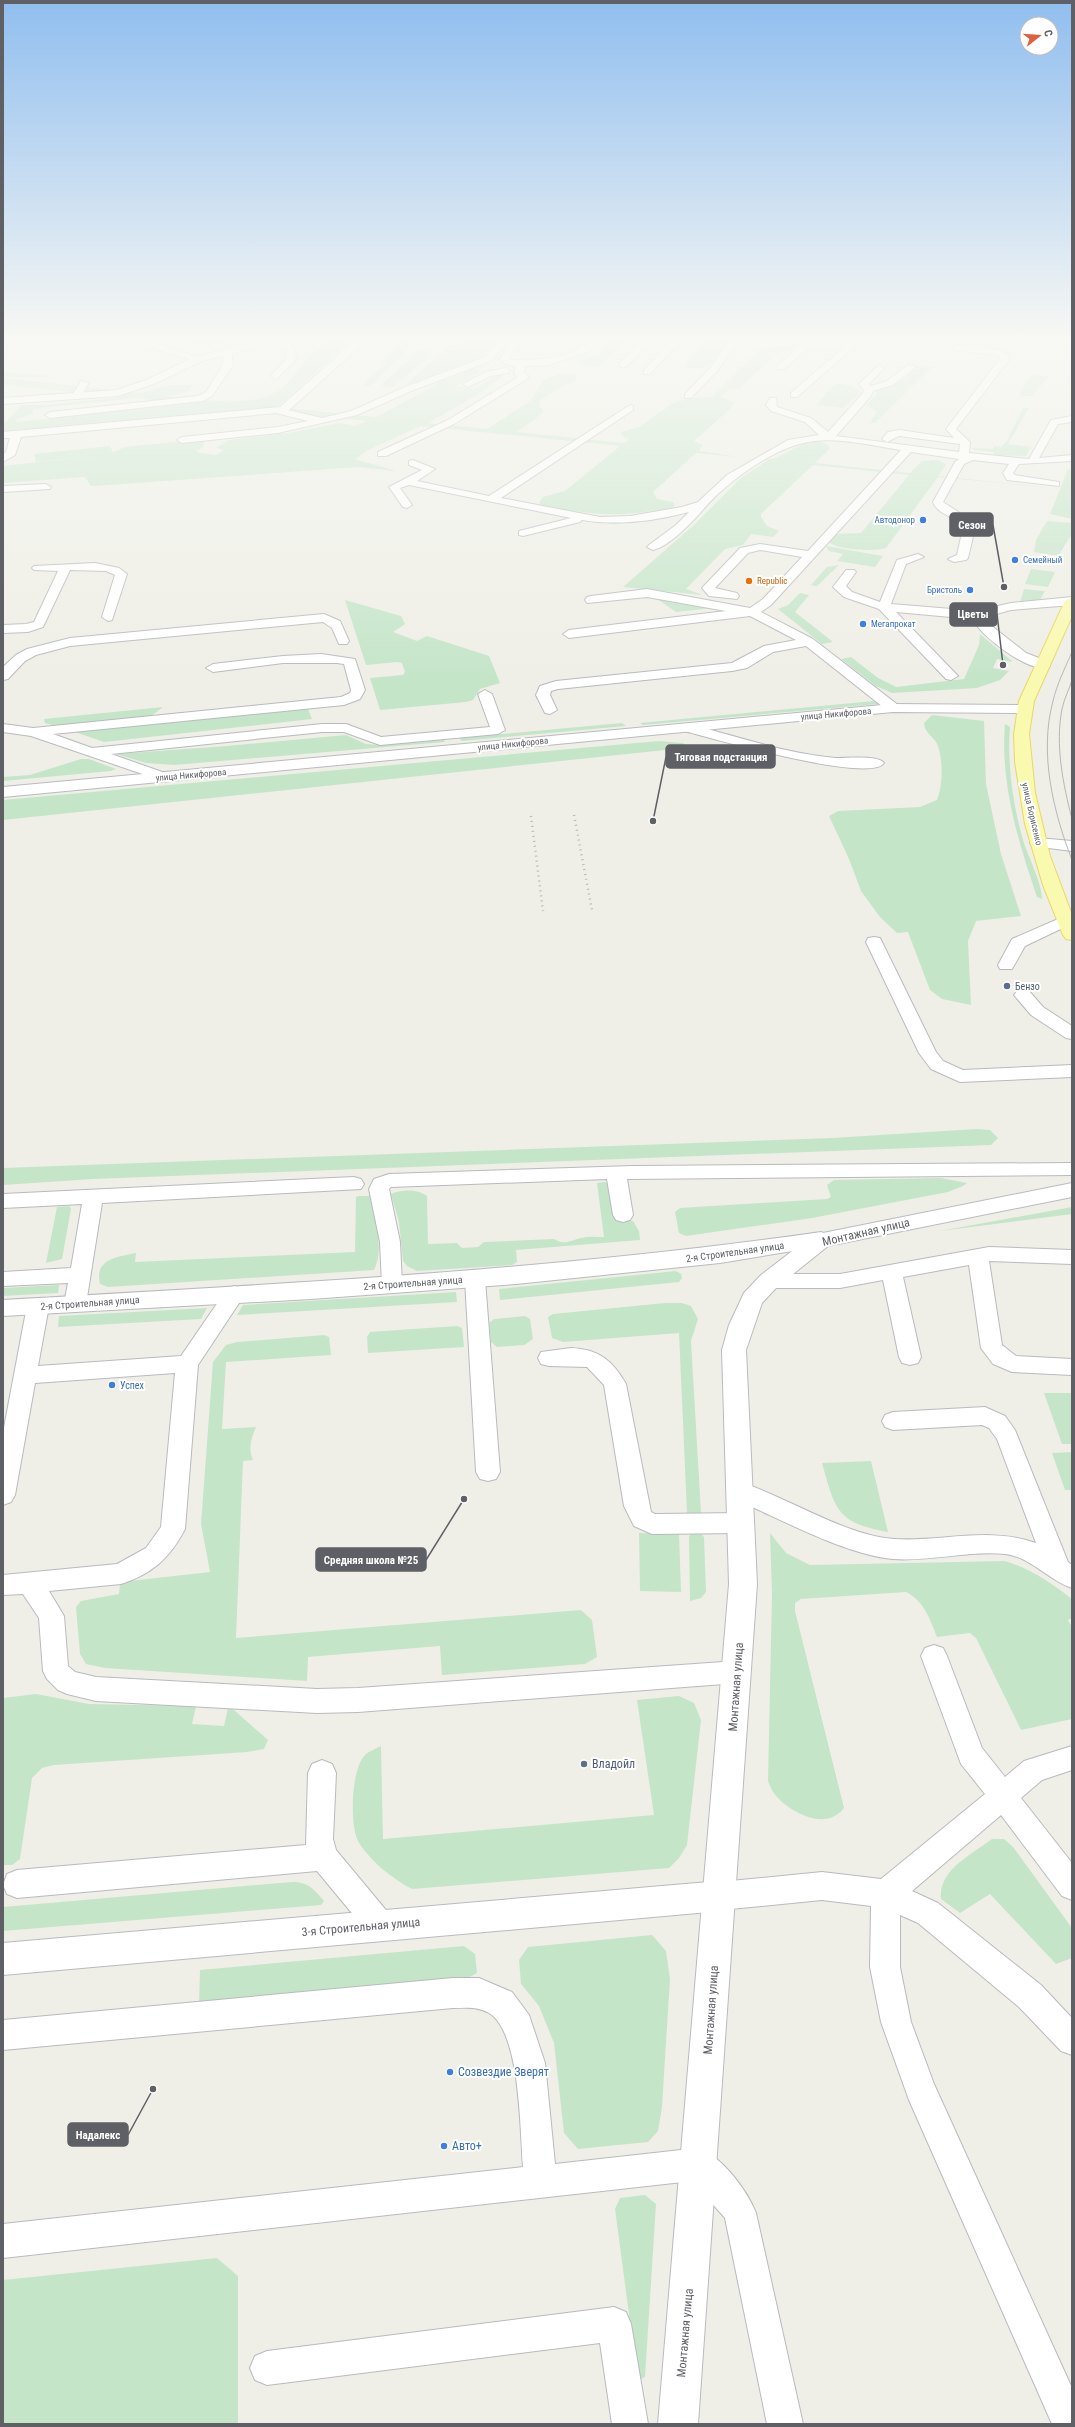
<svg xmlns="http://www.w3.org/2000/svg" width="1075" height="2427" font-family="'Roboto Condensed',sans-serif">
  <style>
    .green { fill: #c5e5c9; fill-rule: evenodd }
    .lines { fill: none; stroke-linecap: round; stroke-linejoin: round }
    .service-casing { stroke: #b9babf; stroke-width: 2 }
    .minor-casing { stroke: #b9babf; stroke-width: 2 }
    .tertiary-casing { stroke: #b9babf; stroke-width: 2 }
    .secondary-casing { stroke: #babbc1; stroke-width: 2 }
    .primary-casing { stroke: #e9d765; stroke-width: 2 }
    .service { fill: #fff; fill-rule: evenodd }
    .minor { fill: #fff; fill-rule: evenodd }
    .tertiary { fill: #fff; fill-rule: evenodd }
    .secondary { fill: #fff; fill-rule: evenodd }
    .primary { fill: #faf9b0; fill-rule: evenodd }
    .tram { stroke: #b6b7b7; stroke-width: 1 }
    .rail { stroke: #b6b7b7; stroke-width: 2.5; stroke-dasharray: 1 4; stroke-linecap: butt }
    .shop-dot { fill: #3f7fe0; stroke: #fff; stroke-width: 1.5 }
    .food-dot { fill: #e8710a; stroke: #fff; stroke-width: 1.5 }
    .service-dot { fill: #5c6f8a; stroke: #fff; stroke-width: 1.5 }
    .labels { text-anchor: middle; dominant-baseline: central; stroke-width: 4; stroke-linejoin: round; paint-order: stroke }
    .far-shop-label { font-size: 9px; fill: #366cbe; stroke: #fff; text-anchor: end }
    .far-food-label { font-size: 9px; fill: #c56008; stroke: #fff; text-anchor: start }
    .far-street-label { font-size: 9px; fill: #5e6066; stroke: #fff }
    .service-label { font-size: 10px; fill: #4e5e75; stroke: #fff; text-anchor: start }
    .street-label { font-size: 10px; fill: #5e6066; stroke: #fff }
    .shop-label { font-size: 10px; fill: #366cbe; stroke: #fff; text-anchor: start }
    .near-street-label { font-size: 12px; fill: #5e6066; stroke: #fff }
    .near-service-label { font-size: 12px; fill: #4e5e75; stroke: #fff; text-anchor: start }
    .near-shop-label { font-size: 12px; fill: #366cbe; stroke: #fff; text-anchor: start }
    .leader { fill: none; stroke: #5e6066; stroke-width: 1.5 }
    .callout-dot { fill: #5e6066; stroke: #fff; stroke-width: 1.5 }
    .callout { fill: #5e6066; stroke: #5e6066; stroke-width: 1.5 }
    .callout-label { font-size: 11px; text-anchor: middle; font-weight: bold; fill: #fff }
  </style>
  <rect width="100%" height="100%" fill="#efefe7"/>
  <!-- green -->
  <path class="green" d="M 159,337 L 259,337 L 204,347 Z
    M 335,337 L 355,337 L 277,407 L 376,417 L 435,386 L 437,382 L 471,369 L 482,370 L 456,386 L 474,389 L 500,374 L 503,376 L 482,392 L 428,423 L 487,429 L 530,401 L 544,380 L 562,373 L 576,374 L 577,379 L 541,399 L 539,406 L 544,412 L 517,432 L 624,443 L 629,439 L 622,436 L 621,432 L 639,427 L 673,403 L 692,398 L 712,397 L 757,353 L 799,342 L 790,352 L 779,351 L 739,389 L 731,388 L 720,397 L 734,402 L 731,408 L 694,441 L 703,445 L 699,451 C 717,453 754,461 770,459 C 790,457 803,432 828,445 L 830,448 L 815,463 L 910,473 L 922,461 L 938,460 L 946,465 L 938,476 L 1060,489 L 1068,469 L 1072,469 L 1072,519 L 1050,514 L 1060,489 L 938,477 L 886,548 C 876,552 836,550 829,542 L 835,534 L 861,533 L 909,475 L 813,465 L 761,514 L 761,517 L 767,526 L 779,531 L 773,537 L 751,534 L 743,545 L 725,549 L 686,589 L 703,595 L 623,587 L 695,524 L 741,478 L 768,460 L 696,453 L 653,492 L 657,499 L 673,502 L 675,506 C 668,510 659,510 651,511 C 614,518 581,513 544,506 L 539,503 L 543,497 L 565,491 L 620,446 L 421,426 L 368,450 L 355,459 L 396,471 L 358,467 L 96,486 L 91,486 L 85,477 L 3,483 L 3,466 L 112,454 L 36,462 L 34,454 L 110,446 L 113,452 L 125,447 L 205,439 L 203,447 L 196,452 L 216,455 L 224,450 L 216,448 L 229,440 L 288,433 L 339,423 L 354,426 L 366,421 L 250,409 L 4,431 L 3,425 L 22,405 L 46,405 L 122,397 L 3,385 L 3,378 L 140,393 L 171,385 L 192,385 L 187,392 L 168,396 C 202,399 254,410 282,388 C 295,378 304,358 318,349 C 324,345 329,343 335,337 ZM 137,398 L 191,404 L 17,422 L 16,419 L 33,414 L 32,409 Z
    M 406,337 L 420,337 L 370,386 L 362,386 L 388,362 L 381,361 Z
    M 454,337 L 500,337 L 480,358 L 405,386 L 439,354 L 443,355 L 447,346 L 455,346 L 461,338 Z
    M 607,337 L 631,337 L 599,366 L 589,367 L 577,362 L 576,360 L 586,359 L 585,358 L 601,356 L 599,353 L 602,352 Z
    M 709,337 L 732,337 C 719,355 710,376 684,366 Z
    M 418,350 L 432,351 L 430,353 L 432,354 L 393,387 L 381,386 Z
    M 923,365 L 929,366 L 930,369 L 875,423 L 870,423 L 877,412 L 866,405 L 876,395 L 877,391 L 904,380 L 917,367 Z
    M 3,372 L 47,375 L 48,377 L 3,377 Z
    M 1039,375 L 1048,377 L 1032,396 L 1022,396 L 1020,393 L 1030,376 Z
    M 838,384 L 848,385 L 861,392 L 843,408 L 816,405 L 833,386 Z
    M 1023,408 L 1029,408 L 1008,444 L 1031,447 L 1026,456 L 994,455 L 994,452 L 974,450 L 972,448 L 993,449 L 994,446 L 1001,447 L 1006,442 Z
    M 1047,521 L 1072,523 L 1072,534 L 1058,556 L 1034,552 L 1036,540 Z
    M 826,546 L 883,556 L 875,567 L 837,561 L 843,554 L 829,551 Z
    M 839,565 L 817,586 L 811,585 L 827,567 Z
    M 1031,569 L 1055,572 L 1048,587 L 1025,584 Z
    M 1024,589 L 1045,591 L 1040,600 L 1020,602 Z
    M 800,593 L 809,595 L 795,612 L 833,642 L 822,644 L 778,609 L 788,605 Z
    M 657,599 L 724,607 L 676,612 Z
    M 345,600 L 401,616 L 405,624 L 393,632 L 417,641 L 427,636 L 489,656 L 500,683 L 480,689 L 473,700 L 466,702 L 380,710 L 370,678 L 403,675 L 405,672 L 402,663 L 397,662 L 366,665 Z
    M 980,634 L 1013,662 L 997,659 L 993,668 L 1009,671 L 1000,680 L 977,688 L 892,693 L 876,686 L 841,659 L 851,657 L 878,678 L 896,687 L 964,679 L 979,645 Z
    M 874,701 L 878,704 L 643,725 L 640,723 Z
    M 163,707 L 151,716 L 56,726 L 45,723 L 44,719 Z
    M 308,709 L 312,719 L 104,742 L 75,732 Z
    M 932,715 L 984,721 L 986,784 L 1001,854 L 1021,916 L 976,921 L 968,941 L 971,1005 L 942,999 L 930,990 L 908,932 L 897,933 L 880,917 L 861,891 L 849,859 L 829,816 L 838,811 L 920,807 L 937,800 C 943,785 943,762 938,746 C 935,737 924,733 924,723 Z
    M 622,723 L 626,726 L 462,741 L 459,738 Z
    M 1005,724 L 1010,727 C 1007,764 1013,807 1024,843 C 1029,858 1042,884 1042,899 L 1037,897 C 1018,841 1000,783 1005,724 Z
    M 346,735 L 366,744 L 380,745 L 443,739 L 445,742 L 174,765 L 146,763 L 116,754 L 227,746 Z
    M 659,741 L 683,743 L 686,746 L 684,748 L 3,820 L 3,800 Z
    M 81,759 L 89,759 L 116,769 L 111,771 L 3,781 L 3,777 L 30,775 Z
    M 977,1129 L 990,1130 L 998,1138 L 991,1145 L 93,1179 L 3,1185 L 3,1168 L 832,1138 Z
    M 941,1178 L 967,1183 L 963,1186 L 948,1192 L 812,1218 L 686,1236 L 679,1233 L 675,1212 L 680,1208 L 827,1199 L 831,1197 L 827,1185 L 834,1180 Z
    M 604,1182 L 611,1184 L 617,1220 L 633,1221 L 639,1231 L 640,1240 L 516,1250 L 517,1262 L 512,1265 L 417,1271 L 407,1266 L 403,1261 L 399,1222 L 391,1194 C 401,1189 418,1189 427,1196 L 428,1244 L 457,1243 L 462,1248 L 478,1247 L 484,1242 L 554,1239 C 565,1246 571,1240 581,1238 C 588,1236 597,1237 604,1237 L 597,1183 Z
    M 359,1196 L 370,1196 C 374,1219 385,1248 374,1270 L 108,1287 L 100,1284 C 94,1259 117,1257 136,1253 L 135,1262 L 355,1252 L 356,1197 Z
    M 69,1206 L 71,1209 L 62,1259 L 46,1263 L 57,1207 Z
    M 1072,1207 L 1072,1214 L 940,1231 Z
    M 676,1271 L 681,1274 L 682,1278 L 679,1282 L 500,1300 L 499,1289 Z
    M 59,1285 L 58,1293 L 3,1296 L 3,1288 Z
    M 456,1292 L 457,1302 L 237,1315 L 243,1305 Z
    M 665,1303 L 682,1303 L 691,1306 L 698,1319 L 691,1341 L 701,1513 L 699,1516 L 692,1516 L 687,1513 L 679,1333 L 563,1342 L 552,1338 L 548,1317 L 553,1314 Z
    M 207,1308 L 201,1319 L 58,1327 L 59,1316 Z
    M 525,1316 L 530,1319 L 533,1339 L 524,1345 L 497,1347 L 491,1342 L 489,1323 L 494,1319 Z
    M 457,1326 L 462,1328 L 464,1347 L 368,1353 L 367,1337 L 370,1332 Z
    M 324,1335 L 329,1337 L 331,1355 L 226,1362 L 222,1429 L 256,1427 C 251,1438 248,1449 253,1460 L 243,1461 L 236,1638 L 581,1610 L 592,1620 L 597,1657 L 585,1664 L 442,1675 L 440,1646 L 308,1657 L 307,1681 L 105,1668 L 86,1664 L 80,1654 L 76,1607 L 81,1601 L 119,1594 L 120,1582 L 210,1572 L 201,1524 L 213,1362 L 226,1345 L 237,1342 Z
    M 1044,1393 L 1072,1393 L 1072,1444 L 1062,1444 Z
    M 1072,1452 L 1072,1490 L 1065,1490 L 1052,1453 Z
    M 871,1461 L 888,1532 C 837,1523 835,1510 822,1463 Z
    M 639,1533 L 679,1534 L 681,1592 L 640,1591 Z
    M 693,1533 L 701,1534 L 704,1537 L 706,1592 L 701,1598 L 690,1601 L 689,1536 Z
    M 770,1533 L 786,1553 L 810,1565 L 1005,1561 C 1031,1569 1051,1583 1072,1599 L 1072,1618 L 1068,1620 L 1072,1627 L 1072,1719 L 1021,1730 L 976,1638 L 970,1633 L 937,1637 C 930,1619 924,1601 906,1592 L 801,1599 L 795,1603 L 795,1611 L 844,1808 C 827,1831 793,1814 777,1797 C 773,1793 770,1786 768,1781 L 772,1594 Z
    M 36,1694 L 89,1704 L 196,1706 L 192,1724 L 224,1726 L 228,1708 L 234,1710 L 268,1740 L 264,1749 L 247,1752 L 54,1765 L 42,1768 L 32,1778 L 20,1859 L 12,1865 L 3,1865 L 3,1698 Z
    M 679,1696 L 694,1703 L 701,1720 L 687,1845 L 679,1858 L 669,1868 L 412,1889 C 393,1879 371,1862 359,1843 C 349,1827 351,1769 365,1755 C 369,1751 376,1749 381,1746 L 383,1839 L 654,1815 L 637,1700 Z
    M 992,1839 L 1004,1839 L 1013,1847 L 1072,1928 L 1072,1958 L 1056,1964 L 990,1894 L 960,1913 L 941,1899 C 938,1870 971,1855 992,1839 Z
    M 292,1882 C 308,1882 314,1889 324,1901 L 321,1905 L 3,1931 L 3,1907 Z
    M 652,1935 L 666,1951 L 670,1979 L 662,2107 L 658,2131 L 648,2142 L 578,2149 L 564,2133 L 554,2043 L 539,2006 L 521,1984 L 519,1960 L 528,1947 Z
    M 464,1946 L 475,1954 L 477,1973 L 466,1979 L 199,2005 L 200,1970 Z
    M 645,2195 L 656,2204 L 645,2377 L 641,2379 L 637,2374 L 615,2209 L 620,2198 Z
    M 217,2258 L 238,2276 L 238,2424 L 3,2424 L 3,2280 Z"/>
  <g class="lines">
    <defs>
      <path id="service" d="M 102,337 L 115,337 L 96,346 L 89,344 Z
        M 280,337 L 286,337 L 295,351 L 296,360 L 276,379 L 271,376 L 286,359 L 287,351 L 279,339 Z
        M 315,337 L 326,337 L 317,343 L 313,340 Z
        M 503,337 L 512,337 L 491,361 L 411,391 L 357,415 L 278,433 L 182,443 L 177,440 L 182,437 L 278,427 L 308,421 L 276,413 L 276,409 L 279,408 L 322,418 L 351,411 L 405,387 L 485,357 Z
        M 515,337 L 522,339 L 510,358 L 512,360 C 538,360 576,360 591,337 L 600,337 L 591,351 L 545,366 L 525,366 L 524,372 L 529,377 L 527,379 L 454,424 L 386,456 L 378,456 L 378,452 L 448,420 L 518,377 L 514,373 L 516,366 L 507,365 L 500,359 Z
        M 646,337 L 655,337 L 626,367 L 620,367 L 620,363 Z
        M 675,337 L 684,337 L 650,374 L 644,374 L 644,370 Z
        M 732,337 L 741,337 L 718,370 L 691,398 L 685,398 L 685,394 L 712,366 Z
        M 783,337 L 792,337 L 787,345 C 776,348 755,352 746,344 C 752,338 771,344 781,341 Z
        M 850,337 L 859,337 L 854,347 L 797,397 L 791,397 L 791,393 L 843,348 L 808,348 L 784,369 L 778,369 L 778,365 L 803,343 L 848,342 Z
        M 1035,337 L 1072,337 L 1072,343 L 1039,340 Z
        M 958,345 L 999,350 L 1010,356 L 1008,361 L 956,429 L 970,442 L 969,453 L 1029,459 L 1051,420 L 1072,416 L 1072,422 L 1058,424 L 1039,458 L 1072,455 L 1072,461 L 1019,464 L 1013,473 L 1015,475 L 1059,482 L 1059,486 L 1007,480 L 1003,473 L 1009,464 L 973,460 L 964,464 L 943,502 L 969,519 L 975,528 L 968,558 L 966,560 L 954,562 L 948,559 L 957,555 L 963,528 C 957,516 937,515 933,502 L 955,462 L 959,459 L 911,452 L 771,605 L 761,612 L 813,639 L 898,705 L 900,708 L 898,711 L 888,711 L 806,646 L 773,652 L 747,668 L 732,671 L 558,689 L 551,691 L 550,695 L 557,710 L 550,714 L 545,713 L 536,695 L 540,686 L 556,681 L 732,663 L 764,646 L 796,640 L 750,616 L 569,638 L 563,634 L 569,630 L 726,611 L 647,597 L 587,603 L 585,600 L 587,597 L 591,596 L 647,589 L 750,608 L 763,599 L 802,557 L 760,550 L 748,553 L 715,588 L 737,593 L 739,596 L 737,599 L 709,596 L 702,588 L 740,548 L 760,544 L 808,551 L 901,450 C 873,446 842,438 814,441 C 778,445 732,478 708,504 C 696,518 671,546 653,550 L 647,547 L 649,545 L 676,525 L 689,512 C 655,521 616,526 582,520 L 580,522 L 523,536 L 519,535 L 519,531 L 571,518 L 409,485 L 400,488 L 412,505 L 407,508 L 403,507 L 389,487 L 422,470 L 409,465 L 409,461 L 413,460 L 435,469 L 417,481 L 489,496 L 630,405 L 633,406 L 633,410 L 501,498 L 600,517 L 630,516 L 682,507 L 698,502 L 727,475 L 788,440 L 819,435 L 805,422 L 771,411 L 766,405 L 770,398 L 776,398 L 777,407 L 811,418 L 828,432 L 863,393 L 864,390 L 859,384 L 879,365 L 884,368 L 869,384 L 871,386 L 887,381 L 908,365 L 916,367 L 893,385 L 873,391 L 871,396 L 836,436 L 959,452 L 960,444 L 899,436 L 887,442 L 882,439 L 888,432 L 899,430 L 954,438 L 946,429 L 1000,359 L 997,355 L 955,350 L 954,348 Z
        M 224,349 L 231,351 L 233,365 L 212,396 L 203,401 L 50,418 L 45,415 L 50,412 L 198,396 L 206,392 L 223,365 Z
        M 505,368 L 510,371 L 508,373 L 491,376 L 468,387 L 463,384 L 485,372 Z
        M 81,381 L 89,383 L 79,399 L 73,399 L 71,397 Z
        M 46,484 L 51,487 L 50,489 L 3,492 L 3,486 Z
        M 918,554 L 924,557 L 906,564 L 891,604 L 976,611 L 1011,603 L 1072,597 L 1072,605 L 1011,610 L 985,617 L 988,623 L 1026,653 L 1049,662 L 1050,665 L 1049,668 C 1029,673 980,636 973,619 L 896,612 L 958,676 L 951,680 L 946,679 L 879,609 L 844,597 L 833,587 L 846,570 L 854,570 L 856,572 L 846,586 L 852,592 L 880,602 L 897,560 Z
        M 95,563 L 119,568 L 127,574 L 112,620 L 108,621 L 102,617 L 115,575 L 106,571 L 70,570 L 43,627 L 28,632 L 3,633 L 3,625 L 26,624 L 34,622 L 58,571 L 34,570 L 32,568 L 34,566 Z
        M 324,614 L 340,621 L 349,641 L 347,644 L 339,644 L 332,628 L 323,622 L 70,646 L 36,655 L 25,661 L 8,679 L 3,680 L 3,667 L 16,655 L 27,649 L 70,638 Z
        M 321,654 L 355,659 L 365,690 L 360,699 L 344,705 L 53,734 L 92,748 L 322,724 L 346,724 L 381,737 L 490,727 L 478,694 L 485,690 L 492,694 L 505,730 L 498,734 L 380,745 L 344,732 L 322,732 L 111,754 L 168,774 L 170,777 L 163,781 L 31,736 L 3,732 L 3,724 L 33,728 L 341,697 L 350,693 L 351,690 L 344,664 L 337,663 L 283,663 L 213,672 L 206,668 L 213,664 L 283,656 Z
        M 689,724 C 737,736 786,754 836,758 C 847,758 879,755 884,763 C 870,784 711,738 684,731 L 682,728 L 684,725 Z
        M 1038,838 L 1072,841 L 1072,851 L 1033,846 L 1030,843 Z
        M 1065,916 L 1072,919 L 1071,924 L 1025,946 L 1012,969 L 1000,969 L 998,965 L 1012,939 Z
        M 874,937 L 880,938 L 882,942 L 936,1052 L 943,1061 L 963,1070 L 1072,1065 L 1072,1077 L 960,1082 L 931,1069 L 919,1053 L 866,942 L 868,938 Z
        M 1023,990 L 1029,991 L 1043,1007 L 1072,1026 L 1072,1039 L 1066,1038 L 1031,1015 L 1014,995 L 1017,991 Z
        M 1072,1163 L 1072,1175 L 627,1179 L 633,1215 L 630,1220 L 623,1222 L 616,1220 L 613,1215 L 607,1179 L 391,1187 L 389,1189 L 400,1242 L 402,1285 L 399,1290 L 392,1292 L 385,1290 L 382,1285 L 380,1242 L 369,1189 L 374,1179 L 389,1174 L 633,1166 Z
        M 354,1177 L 361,1179 L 364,1184 L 361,1189 L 102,1203 L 86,1304 L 82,1309 L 75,1312 L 68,1309 L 64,1304 L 68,1283 L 3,1286 L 3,1272 L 71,1268 L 82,1204 L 3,1208 L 3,1194 Z
        M 989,1247 L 1072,1250 L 1072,1264 L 989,1261 L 1002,1345 L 1016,1356 L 1072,1359 L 1072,1375 L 1012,1372 L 993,1364 L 981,1348 L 969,1265 L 903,1277 L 921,1357 L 918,1363 L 910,1365 L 902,1363 L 899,1357 L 883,1280 L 840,1288 L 769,1288 L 762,1286 L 759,1281 L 762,1276 L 769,1274 L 840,1274 Z
        M 475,1273 L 482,1275 L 485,1280 L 500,1472 L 496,1479 L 488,1481 L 480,1479 L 476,1472 L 465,1280 L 468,1275 Z
        M 234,1286 L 241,1289 L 245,1294 L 198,1365 L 185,1529 C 170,1558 152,1574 121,1584 L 49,1591 L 64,1616 L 68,1666 L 75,1672 L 96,1677 L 317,1689 L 358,1688 L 737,1661 L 746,1664 L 750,1672 L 746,1680 L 737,1683 L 358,1712 L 317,1713 L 96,1701 L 67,1694 L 58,1690 L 47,1679 L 43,1671 L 39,1618 L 23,1594 L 3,1595 L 3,1575 L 117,1564 L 146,1548 L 161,1527 L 175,1373 L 35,1383 L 15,1495 L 11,1502 L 3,1505 L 3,1433 L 27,1306 L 31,1301 L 38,1298 L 45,1301 L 49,1306 L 38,1366 L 181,1356 L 227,1289 Z
        M 571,1348 C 599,1349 613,1361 626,1384 L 651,1512 L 655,1514 L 742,1513 L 750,1516 L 754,1523 L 750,1530 L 742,1533 L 652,1534 L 634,1526 L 624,1506 L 604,1385 L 587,1367 L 549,1366 L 541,1364 L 538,1358 L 541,1352 Z
        M 985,1407 L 1005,1416 L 1015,1430 L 1068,1562 L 1072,1565 L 1072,1588 C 1048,1580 1031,1557 1005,1554 C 971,1550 928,1562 893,1559 C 843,1554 779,1518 732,1498 L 728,1491 L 732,1484 L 740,1482 C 787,1497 846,1536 894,1539 C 943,1542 987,1526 1036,1543 L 997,1439 L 989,1428 L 982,1425 L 893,1430 L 885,1427 L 882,1421 L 885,1415 L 893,1412 Z
        M 934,1645 L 943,1648 L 947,1656 L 982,1748 L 1005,1777 L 1024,1761 L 1072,1746 L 1072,1770 L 1042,1780 L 1021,1798 L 1072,1863 L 1072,1900 L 1062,1896 L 1001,1815 L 912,1891 L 938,1903 L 1041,1985 L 1072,2018 L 1072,2055 L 1061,2051 L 1019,2007 L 918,1923 L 900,1915 L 900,1967 L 911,2022 L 934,2084 L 1072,2388 L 1072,2424 L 1052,2424 L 909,2100 L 881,2022 L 870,1967 L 871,1906 L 822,1900 L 720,1910 L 710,1906 L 706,1896 L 710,1886 L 720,1882 L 822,1872 L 881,1879 L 985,1794 L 961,1764 L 921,1656 L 925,1648 Z
        M 322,1760 L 332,1764 L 336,1773 L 333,1839 L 336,1850 L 390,1915 L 395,1925 L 390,1935 L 380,1939 L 370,1935 L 317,1871 L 17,1898 L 7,1894 L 3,1885 L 7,1874 L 17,1870 L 306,1845 L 308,1773 L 312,1764 Z
        M 453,1978 L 479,1978 L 512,1992 L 529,2015 L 545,2063 L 555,2164 L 699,2148 C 722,2157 747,2190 756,2213 L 803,2424 L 767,2424 L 725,2218 L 692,2181 L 3,2258 L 3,2224 L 523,2167 C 520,2133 521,2032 489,2013 C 477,2006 466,2008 453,2008 L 3,2050 L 3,2020 Z
        M 614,2307 L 626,2312 L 631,2324 L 648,2424 L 612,2424 L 600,2343 L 267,2385 L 255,2380 L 250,2368 L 255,2356 L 267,2351 Z"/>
      <path id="minor" d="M 110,337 L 125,337 L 126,339 L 121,342 Z
        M 359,337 L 370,337 L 287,412 L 21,437 L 15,455 L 3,462 L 3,454 L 6,452 L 10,438 L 3,438 L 3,432 L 280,407 Z
        M 720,1881 L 731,1885 L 736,1896 L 731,1907 L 720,1911 L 3,1975 L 3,1943 Z"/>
      <path id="tertiary" d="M 116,337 L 133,337 L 204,359 L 199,362 Z
        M 821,1232 L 829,1235 L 832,1240 L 829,1245 L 720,1263 L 516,1284 L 311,1299 L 3,1316 L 3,1300 C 277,1284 549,1271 821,1232 Z"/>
      <path id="secondary" d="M 277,337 L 295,337 L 202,361 L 154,384 L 118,396 L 3,404 L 3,398 L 117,390 L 146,380 L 195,357 Z
        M 893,704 L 1024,705 L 1031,709 L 1024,713 L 893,712 L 3,797 L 3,787 Z
        M 1072,1183 L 1072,1197 L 828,1246 L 777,1287 L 762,1303 L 746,1350 L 757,1584 L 698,2424 L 658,2424 L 729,1584 L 722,1350 L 729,1325 L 744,1293 L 761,1275 L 813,1235 Z"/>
      <path id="primary" d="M 1072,597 L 1072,616 L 1034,701 L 1029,734 L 1035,793 L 1050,856 L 1072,915 L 1072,940 L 1066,939 L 1063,935 L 1043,885 L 1025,824 L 1015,762 L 1014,734 L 1019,701 L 1065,601 Z"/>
    </defs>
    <!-- service casing -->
    <use href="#service" class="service-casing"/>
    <!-- minor casing -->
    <use href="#minor" class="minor-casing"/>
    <!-- tertiary casing -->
    <use href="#tertiary" class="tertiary-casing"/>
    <!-- secondary casing -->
    <use href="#secondary" class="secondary-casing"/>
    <!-- primary casing -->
    <use href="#primary" class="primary-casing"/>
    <!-- service -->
    <use href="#service" class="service"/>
    <!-- minor -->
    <use href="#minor" class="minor"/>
    <!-- tertiary -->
    <use href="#tertiary" class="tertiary"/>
    <!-- secondary -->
    <use href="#secondary" class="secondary"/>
    <!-- primary -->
    <use href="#primary" class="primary"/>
    <!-- tram -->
    <path class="tram" d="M 1072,652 C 1065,668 1057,684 1053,701 C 1039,753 1053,811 1072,860
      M 1072,680 C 1069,690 1064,699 1062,709 C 1055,745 1063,784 1072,819"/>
    <!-- rail -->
    <path class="rail" d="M 574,815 L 592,910
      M 531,816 L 543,911"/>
  </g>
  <!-- sky -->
  <linearGradient id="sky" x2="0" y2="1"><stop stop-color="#90beef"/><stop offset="0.5" stop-color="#f8f8f4"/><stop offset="1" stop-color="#f8f8f4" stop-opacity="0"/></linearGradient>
  <rect width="1075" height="677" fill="url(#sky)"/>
  <!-- markers -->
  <g class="shop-dot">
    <circle cx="923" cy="520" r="4"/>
    <circle cx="1015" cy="560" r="4"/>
    <circle cx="970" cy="590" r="4"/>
    <circle cx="863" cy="624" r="4"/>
    <circle cx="112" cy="1385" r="4"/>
    <circle cx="450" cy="2072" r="4"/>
    <circle cx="444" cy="2146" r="4"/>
  </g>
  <circle class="food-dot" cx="749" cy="581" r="4"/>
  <g class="service-dot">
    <circle cx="1007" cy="986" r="4"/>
    <circle cx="584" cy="1764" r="4"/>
  </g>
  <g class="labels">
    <!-- far-shop labels -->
    <g class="far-shop-label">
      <text x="915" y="520">Автодонор</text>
      <text x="1023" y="560" text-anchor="start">Семейный</text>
      <text x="962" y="590">Бристоль</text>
      <text x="871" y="624" text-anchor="start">Мегапрокат</text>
    </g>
    <!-- far-food labels -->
    <g class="far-food-label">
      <text x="757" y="581">Republic</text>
    </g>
    <!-- far-street labels -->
    <g class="far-street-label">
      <text transform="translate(836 714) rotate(-5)">улица Никифорова</text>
      <text transform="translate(513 744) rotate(-6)">улица Никифорова</text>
      <text transform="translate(191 775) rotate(-5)">улица Никифорова</text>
      <text transform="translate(1032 814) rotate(77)">улица Борисенко</text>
    </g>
    <!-- service labels -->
    <g class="service-label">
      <text x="1015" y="986">Бензо</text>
    </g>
    <!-- street labels -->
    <g class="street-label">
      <text transform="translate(735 1252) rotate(-8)">2-я Строительная улица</text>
      <text transform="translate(413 1283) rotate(-4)">2-я Строительная улица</text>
      <text transform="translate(90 1303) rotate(-4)">2-я Строительная улица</text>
    </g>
    <!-- shop labels -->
    <g class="shop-label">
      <text x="120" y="1385">Успех</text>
    </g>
    <!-- near-street labels -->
    <g class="near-street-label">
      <text transform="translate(866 1232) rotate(-13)">Монтажная улица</text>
      <text transform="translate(736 1687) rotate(-86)">Монтажная улица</text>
      <text transform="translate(361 1927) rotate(-5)">3-я Строительная улица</text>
      <text transform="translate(711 2010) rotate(-86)">Монтажная улица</text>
      <text transform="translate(685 2333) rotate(-85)">Монтажная улица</text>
    </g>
    <!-- near-service labels -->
    <g class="near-service-label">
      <text x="592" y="1764">Владойл</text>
    </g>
    <!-- near-shop labels -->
    <g class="near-shop-label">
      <text x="458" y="2072">Созвездие Зверят</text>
      <text x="452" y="2146">Авто+</text>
    </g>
  </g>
  <!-- callouts -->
  <path class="leader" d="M1004 587L993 525M1003 665L997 614M653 821L666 757M464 1499L426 1560M153 2089L128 2135"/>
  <g class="callout-dot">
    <circle cx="1004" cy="587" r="4"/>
    <circle cx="1003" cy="665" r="4"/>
    <circle cx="653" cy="821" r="4"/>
    <circle cx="464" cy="1499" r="4"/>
    <circle cx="153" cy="2089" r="4"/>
  </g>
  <g class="callout">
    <rect x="950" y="513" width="43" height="23" rx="4"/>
    <rect x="950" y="603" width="47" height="23" rx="4"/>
    <rect x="666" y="745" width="109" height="23" rx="4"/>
    <rect x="316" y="1548" width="110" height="23" rx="4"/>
    <rect x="68" y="2123" width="60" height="23" rx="4"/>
  </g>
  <g class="callout-label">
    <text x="972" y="529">Сезон</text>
    <text x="973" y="618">Цветы</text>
    <text x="721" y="761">Тяговая подстанция</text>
    <text x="371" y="1564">Средняя школа №25</text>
    <text x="98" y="2139">Надалекс</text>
  </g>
  <!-- border -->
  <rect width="1075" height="2427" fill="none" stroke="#5e6066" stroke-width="8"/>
  <!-- north arrow -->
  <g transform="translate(1039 36) rotate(73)"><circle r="19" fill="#ffffff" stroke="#bfbfc2"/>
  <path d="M0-3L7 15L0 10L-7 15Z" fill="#df603c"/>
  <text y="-6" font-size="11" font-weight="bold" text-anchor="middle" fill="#5e6066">С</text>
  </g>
</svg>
